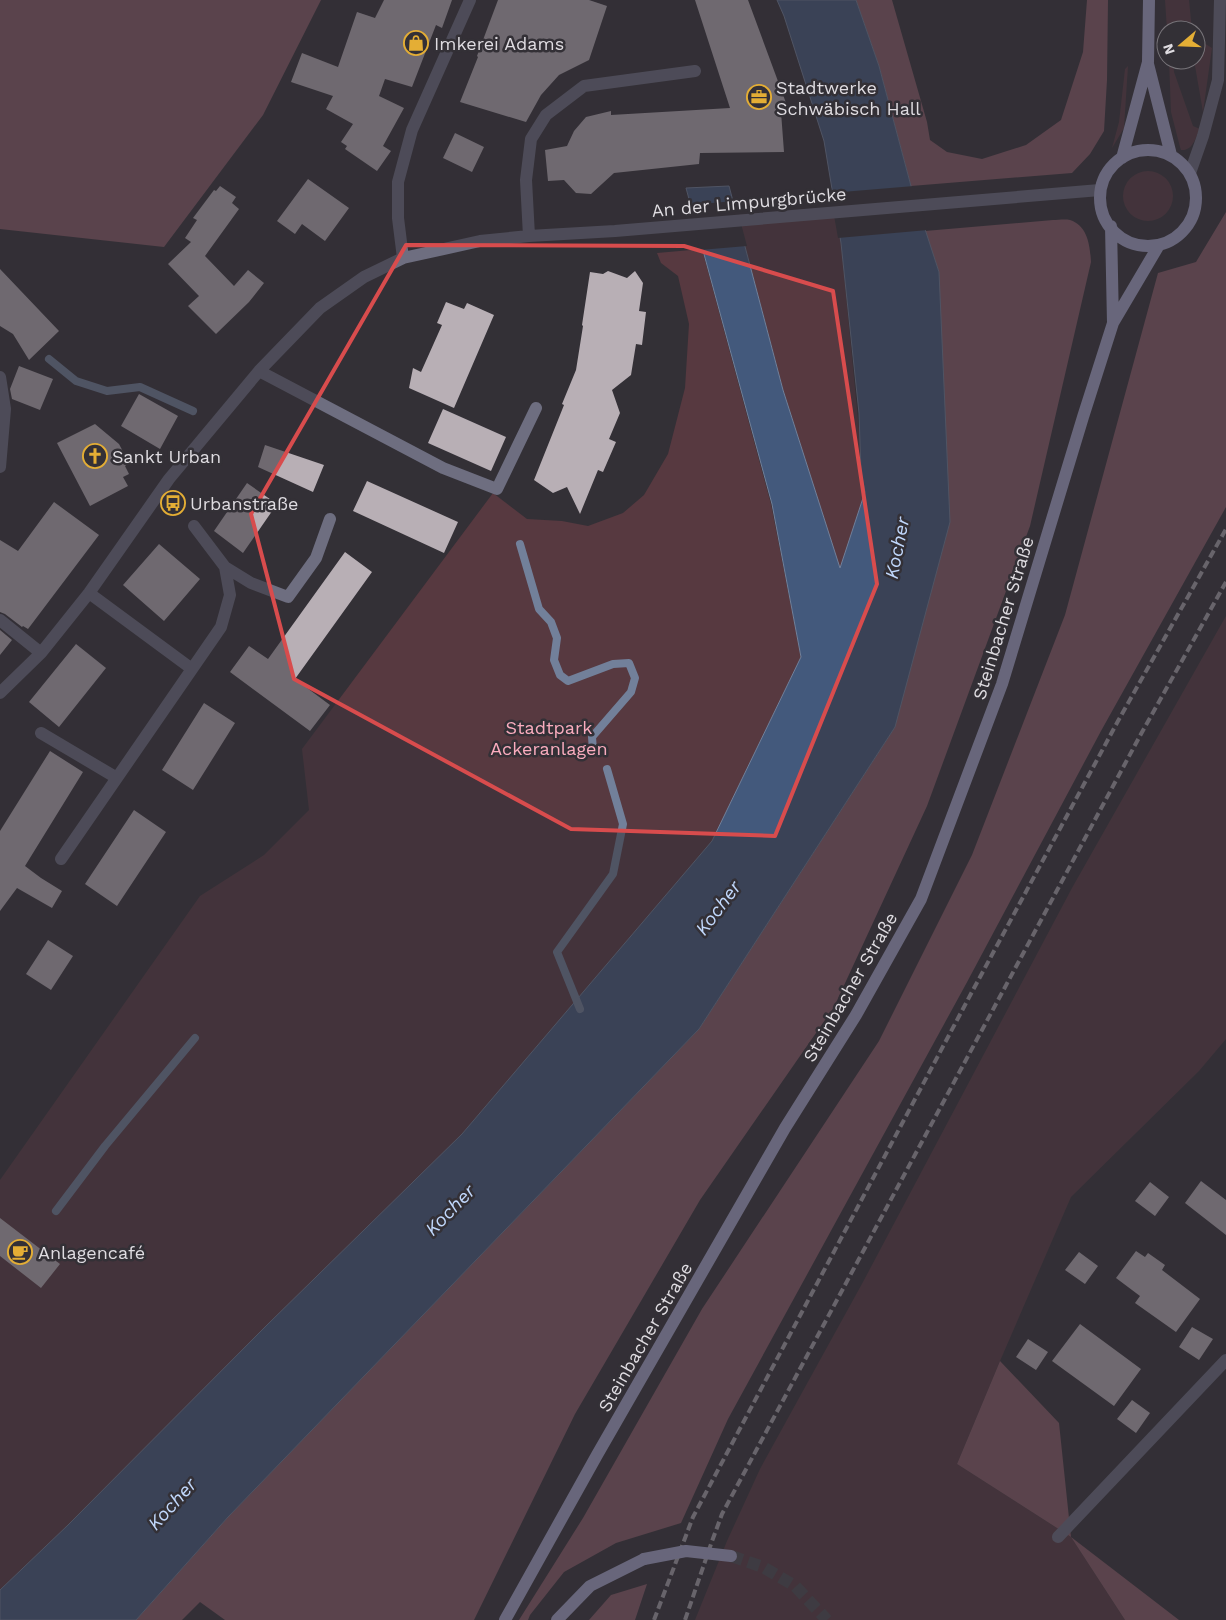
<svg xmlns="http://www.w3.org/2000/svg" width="1226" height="1620" font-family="'Work Sans',sans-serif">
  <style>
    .green { fill: #573940 }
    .forest { fill: #8a5b66 }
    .water { fill: #43597c; stroke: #72809a }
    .pier { fill: #333036 }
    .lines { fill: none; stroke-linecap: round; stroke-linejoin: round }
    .stream { stroke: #72809a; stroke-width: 8 }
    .building { fill: #b8afb5 }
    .major-tunnel { stroke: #4d4a50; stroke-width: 12; stroke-dasharray: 12 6; stroke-linecap: butt }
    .minor { stroke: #6e6e80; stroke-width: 12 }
    .major { stroke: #a9a9ce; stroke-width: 12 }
    .rail { stroke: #a8a5ab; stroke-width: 4; stroke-dasharray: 8 4; stroke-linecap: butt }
    .major-bridge { stroke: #a9a9ce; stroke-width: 12 }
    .marked { fill: none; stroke: #d84c4d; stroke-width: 4; stroke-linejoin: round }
    .labels { text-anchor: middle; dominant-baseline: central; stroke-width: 5; stroke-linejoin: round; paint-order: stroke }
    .poi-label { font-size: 18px; fill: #dfdce1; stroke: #333036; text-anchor: start }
    .street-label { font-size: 18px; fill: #dfdce1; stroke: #333036 }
    .park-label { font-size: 18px; fill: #faacbe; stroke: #333036 }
    .water-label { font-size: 19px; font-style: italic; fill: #c0d7fb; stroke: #333036 }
  </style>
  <rect width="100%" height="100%" fill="#333036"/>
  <!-- green -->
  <path class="green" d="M 1165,0 L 1189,0 L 1192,30 L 1167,30 Z
    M 1196,38 L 1212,48 L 1203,112 L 1194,60 L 1196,60 Z
    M 1169,60 L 1173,60 L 1174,72 L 1193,126 L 1200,129 C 1195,138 1193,151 1181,150 L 1180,147 L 1171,112 Z
    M 1128,66 L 1124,128 L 1112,148 L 1119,122 L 1125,69 Z
    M1123 196a25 25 0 1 1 50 0a25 25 0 1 1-50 0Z
    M 835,207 L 841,243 L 865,492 L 840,569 L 783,389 L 737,215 Z
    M 702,249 L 771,504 L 801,657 L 712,841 L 462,1134 L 68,1525 L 0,1590 L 0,1180 L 200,896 L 264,855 L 309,810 L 302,749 L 493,493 L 527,519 L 562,521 L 588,526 L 623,513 L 644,495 L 668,454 L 685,388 L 689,324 L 678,276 L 661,263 L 657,253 Z
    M 1226,616 L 1226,1039 L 1199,1071 L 1071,1197 L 1000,1361 L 957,1464 L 1071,1537 L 1125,1620 L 695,1620 L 727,1541 L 760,1469 L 863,1282 L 1072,888 Z"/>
  <!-- forest -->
  <path class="forest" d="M 0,0 L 321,0 L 263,115 L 164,247 L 0,229 Z
    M 856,0 L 892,0 L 927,122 L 930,140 L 947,152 L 982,159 L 1026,145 L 1061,120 L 1083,52 L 1087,0 L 1108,0 L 1107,80 L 1104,131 L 1090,154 L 1072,173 L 911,186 L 879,66 Z
    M 1226,212 L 1226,507 L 1101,731 L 966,984 L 728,1419 L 681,1523 L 616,1543 L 564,1572 L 530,1615 L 528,1620 L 519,1620 L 583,1518 L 702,1309 L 879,1041 L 972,855 L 1065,615 L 1158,273 L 1196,262 Z
    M 1053,220 C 1058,220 1065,219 1070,220 C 1088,226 1090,246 1091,262 L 1030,526 L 927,806 L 834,1007 L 700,1200 L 575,1414 L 474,1620 L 225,1620 L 200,1602 L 182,1620 L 136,1620 L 228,1517 L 699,1029 L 895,727 L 939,272 L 925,231 Z
    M 1000,1361 L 1059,1423 L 1071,1537 L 1179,1620 L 1125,1620 L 1071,1537 L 957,1464 Z
    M 647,1584 L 635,1620 L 589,1620 L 611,1595 Z"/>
  <!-- water -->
  <path class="water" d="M 777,0 L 856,0 L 879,66 L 911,186 L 939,272 L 950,522 L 895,727 L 699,1029 L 228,1517 L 136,1620 L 0,1620 L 0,1590 L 68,1525 L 267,1325 L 462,1134 L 712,841 L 801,657 L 772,504 L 686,188 L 729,186 L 783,390 L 840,568 L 865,492 L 861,472 L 859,413 L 841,243 L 824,141 L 784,16 Z"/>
  <!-- pier -->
  <path class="pier" d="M 914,186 L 928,230 L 838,238 L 830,193 Z
    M 735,201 L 747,246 L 700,250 L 688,205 Z"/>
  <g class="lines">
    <!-- stream -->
    <path class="stream" d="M 49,359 L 76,381 L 107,391 L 140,387 L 193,411
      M 520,544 L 539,609 L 551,622 L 557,638 L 554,660 L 560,675 L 568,681 L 613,664 L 629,663 L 635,678 L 631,692 L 592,737 L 593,750
      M 580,1009 L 557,952 L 613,874 L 623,824 L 607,769
      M 56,1211 L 105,1146 L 195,1038"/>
  </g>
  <!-- building -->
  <path class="building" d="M 384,0 L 452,0 L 442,28 L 436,25 L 412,87 L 385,79 L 379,96 L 404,108 L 383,146 L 391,151 L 377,171 L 345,149 L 347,146 L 341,142 L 353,124 L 326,109 L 333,96 L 291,82 L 302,53 L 338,67 L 357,12 L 375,18 Z
    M 498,0 L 589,0 L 607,6 L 589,60 L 559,75 L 541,95 L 526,122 L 460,102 L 478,57 L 477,56 Z
    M 695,0 L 748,0 L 789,111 L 781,112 L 784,152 L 700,153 L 699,164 L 614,173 L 591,194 L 576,193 L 564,180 L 548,181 L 545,150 L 567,146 L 574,131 L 586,117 L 611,111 L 611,115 L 730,108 Z
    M 455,133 L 484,147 L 472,172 L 443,158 Z
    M 308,179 L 349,208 L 325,241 L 302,224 L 295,234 L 277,221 Z
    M 220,186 L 236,197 L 232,203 L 239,209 L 205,256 L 234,286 L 248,270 L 264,283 L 249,302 L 216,334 L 188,306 L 199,296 L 168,264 L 191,242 L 185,238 L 197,220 L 193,218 L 214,190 L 216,191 Z
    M 0,269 L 59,331 L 29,360 L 13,334 L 0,326 Z
    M 608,271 L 627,278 L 635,271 L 643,283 L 639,311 L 646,312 L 642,345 L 636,344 L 631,375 L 612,390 L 620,413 L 609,439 L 616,442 L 603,472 L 598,470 L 580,514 L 567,487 L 553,493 L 534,480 L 564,405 L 562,404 L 576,370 L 583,326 L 582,325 L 590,272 L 603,274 Z
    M 446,302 L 464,309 L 467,303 L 494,315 L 454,408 L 409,388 L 413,368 L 421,372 L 442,325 L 437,323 Z
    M 19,366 L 53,379 L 40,410 L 12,399 L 10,389 Z
    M 139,394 L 178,416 L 160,449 L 121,426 Z
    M 443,409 L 506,437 L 491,471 L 428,443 Z
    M 95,424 L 119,444 L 129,463 L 125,466 L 129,474 L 123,477 L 128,486 L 90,506 L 57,443 Z
    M 265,445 L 324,465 L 313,492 L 258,467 Z
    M 367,481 L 458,522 L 444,553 L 353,511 Z
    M 247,483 L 277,504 L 243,553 L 214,531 Z
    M 54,502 L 99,535 L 28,629 L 23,626 L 22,627 L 5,614 L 0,612 L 0,540 L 18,551 Z
    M 159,544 L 200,579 L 164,621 L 123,585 Z
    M 345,552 L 372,572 L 295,679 L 330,705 L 310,731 L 230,672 L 249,646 L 268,659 Z
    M 0,630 L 12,640 L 0,655 Z
    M 76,644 L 106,668 L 59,727 L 29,702 Z
    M 204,703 L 235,723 L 193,790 L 162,770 Z
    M 50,751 L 83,772 L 25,866 L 41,878 L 62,891 L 52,908 L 17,888 L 0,911 L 0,831 Z
    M 134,810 L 166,832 L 117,906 L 85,884 Z
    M 48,940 L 73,956 L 51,990 L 26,974 Z
    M 1201,1181 L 1226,1200 L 1226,1235 L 1185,1203 Z
    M 1150,1182 L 1169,1197 L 1155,1216 L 1135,1201 Z
    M 0,1218 L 60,1264 L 41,1288 L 0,1256 Z
    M 1136,1251 L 1145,1257 L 1148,1253 L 1165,1265 L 1162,1270 L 1200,1299 L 1176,1332 L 1135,1303 L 1140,1296 L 1116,1278 Z
    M 1079,1252 L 1098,1266 L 1085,1284 L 1065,1270 Z
    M 1080,1324 L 1141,1369 L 1114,1406 L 1052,1361 Z
    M 1192,1327 L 1213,1339 L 1199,1360 L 1179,1347 Z
    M 1028,1339 L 1048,1352 L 1036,1370 L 1016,1357 Z
    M 1132,1400 L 1150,1413 L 1136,1433 L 1117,1419 Z"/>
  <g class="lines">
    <!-- major-tunnel -->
    <path class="major-tunnel" d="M 731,1556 L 763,1567 L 795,1586 L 827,1620"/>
    <!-- minor -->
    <path class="minor" d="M 1190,173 L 1203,136 L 1218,80 L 1220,0
      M 529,236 L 526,180 L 531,139 L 546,115 L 584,86 L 695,71
      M 403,258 L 398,218 L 398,182 L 412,130 L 470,0
      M 259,371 L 443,468 L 497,489 L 536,408
      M 0,377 L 5,409 L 0,467
      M 225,567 L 251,583 L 288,597 L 316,558 L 330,519
      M 89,593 L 192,669
      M 0,620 L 41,653
      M 0,693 L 41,653 L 89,593 L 169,479 L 259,371 L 320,308 L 364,277 L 403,258 L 480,241 L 529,236 L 615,231 L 1100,190
      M 41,733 L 117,778
      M 61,859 L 221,627 L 230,595 L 225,567 L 194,526
      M 1058,1537 L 1226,1360"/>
    <!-- major -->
    <path class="major" d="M 1148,64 L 1171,155
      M1100 198a48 48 0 1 1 96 0a48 48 0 1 1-96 0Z
      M 1122,158 L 1148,62 L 1149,0
      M 1111,226 L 1113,323
      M 505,1620 L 597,1455 L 785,1128 L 856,1015 L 921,899 L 1002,684 L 1083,417 L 1113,323 L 1159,245
      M 557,1620 L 590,1586 L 644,1559"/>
    <!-- rail -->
    <path class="rail" d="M 654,1620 L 693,1517 L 973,990 L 1118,721 L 1226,529
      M 685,1620 L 711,1544 L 722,1514 L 1141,734 L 1226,582"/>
    <!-- major-bridge -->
    <path class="major-bridge" d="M 644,1559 L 686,1551 L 731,1556"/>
  </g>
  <!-- marked area -->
  <path d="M0 0H1226V1620H0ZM 406,245 L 684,246 L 833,291 L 877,584 L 775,836 L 571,829 L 294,679 L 251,514 Z" fill="#333036" fill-opacity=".55" fill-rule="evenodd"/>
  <path class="marked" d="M 406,245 L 684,246 L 833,291 L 877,584 L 775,836 L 571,829 L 294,679 L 251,514 Z"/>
  <!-- icons -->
  <defs>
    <symbol id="shop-ring" viewBox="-11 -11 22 22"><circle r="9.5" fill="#333036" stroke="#e4ae35" stroke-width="1.5"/><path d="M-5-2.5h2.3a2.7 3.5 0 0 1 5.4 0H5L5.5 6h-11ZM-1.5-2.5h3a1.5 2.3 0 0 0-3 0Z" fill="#e4ae35"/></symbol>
    <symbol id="office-ring" viewBox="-11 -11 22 22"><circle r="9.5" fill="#333036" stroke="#e4ae35" stroke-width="1.5"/><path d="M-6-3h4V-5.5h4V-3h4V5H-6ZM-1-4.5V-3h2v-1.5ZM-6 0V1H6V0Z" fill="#e4ae35"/></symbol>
    <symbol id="church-ring" viewBox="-11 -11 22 22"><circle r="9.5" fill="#333036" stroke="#e4ae35" stroke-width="1.5"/><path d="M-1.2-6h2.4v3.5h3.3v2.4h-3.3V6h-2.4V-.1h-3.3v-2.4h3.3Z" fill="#e4ae35"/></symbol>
    <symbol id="bus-ring" viewBox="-11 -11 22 22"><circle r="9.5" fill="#333036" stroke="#e4ae35" stroke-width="1.5"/><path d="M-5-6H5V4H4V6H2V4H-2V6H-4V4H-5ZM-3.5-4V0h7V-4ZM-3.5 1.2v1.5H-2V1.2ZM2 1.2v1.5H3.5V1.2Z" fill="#e4ae35"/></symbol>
    <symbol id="cafe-ring" viewBox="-11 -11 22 22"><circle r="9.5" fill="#333036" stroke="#e4ae35" stroke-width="1.5"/><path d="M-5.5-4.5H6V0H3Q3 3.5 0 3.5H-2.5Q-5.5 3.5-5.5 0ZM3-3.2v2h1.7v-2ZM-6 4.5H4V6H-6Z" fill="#e4ae35"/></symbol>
  </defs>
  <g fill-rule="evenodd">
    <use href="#shop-ring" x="402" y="29" width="28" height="28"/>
    <use href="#office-ring" x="745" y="83" width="28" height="28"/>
    <use href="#church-ring" x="81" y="442" width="28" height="28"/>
    <use href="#bus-ring" x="159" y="489" width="28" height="28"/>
    <use href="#cafe-ring" x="6" y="1238" width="28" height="28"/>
  </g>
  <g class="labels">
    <!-- poi labels -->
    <g class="poi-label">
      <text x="434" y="43">Imkerei Adams</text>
      <text x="776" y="87">Stadtwerke<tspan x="776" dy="21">Schwäbisch Hall</tspan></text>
      <text x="112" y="456">Sankt Urban</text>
      <text x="190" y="503">Urbanstraße</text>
      <text x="38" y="1252">Anlagencafé</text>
    </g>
    <!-- street labels -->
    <g class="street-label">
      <text transform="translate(749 202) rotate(-5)">An der Limpurgbrücke</text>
      <text transform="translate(1003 618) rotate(-73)">Steinbacher Straße</text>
      <text transform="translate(850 987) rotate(-60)">Steinbacher Straße</text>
      <text transform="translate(645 1337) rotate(-60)">Steinbacher Straße</text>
    </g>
    <!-- park labels -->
    <g class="park-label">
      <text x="549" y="727">Stadtpark<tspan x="549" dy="21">Ackeranlagen</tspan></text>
    </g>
    <!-- water labels -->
    <g class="water-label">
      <text transform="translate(897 548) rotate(-79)">Kocher</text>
      <text transform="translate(718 908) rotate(-53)">Kocher</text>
      <text transform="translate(450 1210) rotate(-46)">Kocher</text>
      <text transform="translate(172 1504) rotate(-48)">Kocher</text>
    </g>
  </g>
  <!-- north arrow -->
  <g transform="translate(1181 45) rotate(251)"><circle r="24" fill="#333036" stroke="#78757a"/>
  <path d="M0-4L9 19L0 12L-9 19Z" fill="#e4ae35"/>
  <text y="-8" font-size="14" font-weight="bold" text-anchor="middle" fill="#dfdce1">N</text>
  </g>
</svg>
